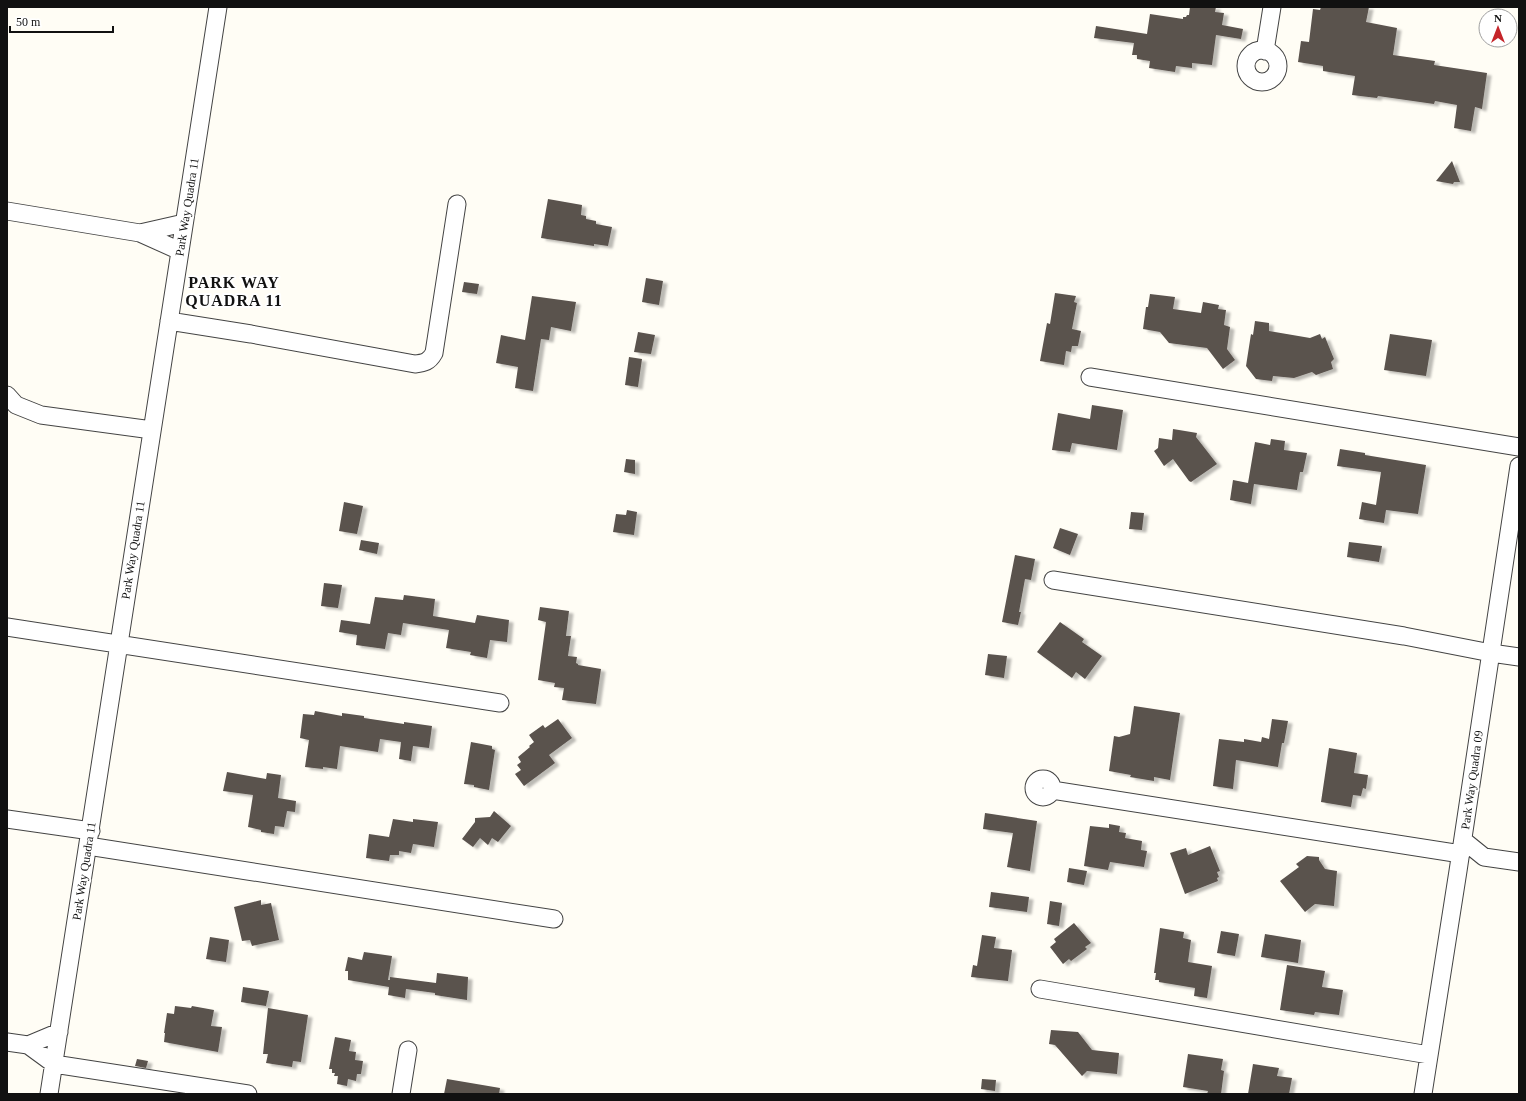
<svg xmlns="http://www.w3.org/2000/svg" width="1526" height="1101" font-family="Georgia,serif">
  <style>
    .building { fill: #5a524d; filter: url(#shadow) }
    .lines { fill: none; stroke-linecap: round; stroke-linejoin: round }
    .minor-casing { stroke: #444; stroke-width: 19 }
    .minor { stroke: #fff; stroke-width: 17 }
    .labels { text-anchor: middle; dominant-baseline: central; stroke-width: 4; stroke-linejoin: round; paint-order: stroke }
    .street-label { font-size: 12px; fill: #111; stroke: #fff }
    .district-label { font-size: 16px; font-weight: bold; letter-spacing: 1px; fill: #111; stroke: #fff }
  </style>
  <defs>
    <filter id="shadow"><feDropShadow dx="4.5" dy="2.5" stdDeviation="1" flood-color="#0004"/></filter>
  </defs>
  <rect width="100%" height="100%" fill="#fffdf5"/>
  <!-- building -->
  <path class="building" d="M 1190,7 L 1216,7 L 1215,12 L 1224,13 L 1222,25 L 1243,29 L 1241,39 L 1216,35 L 1212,65 L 1192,63 L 1192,68 L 1176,66 L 1175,72 L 1149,68 L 1150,61 L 1137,59 L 1137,55 L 1132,55 L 1134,43 L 1094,38 L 1096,26 L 1147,34 L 1150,14 L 1183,19 L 1183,17 L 1186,17 L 1187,15 L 1189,15 Z
    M 1321,7 L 1369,7 L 1366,22 L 1397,28 L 1393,55 L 1435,61 L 1434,65 L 1487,73 L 1482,109 L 1475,107 L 1471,131 L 1454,128 L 1457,105 L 1435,101 L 1434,104 L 1378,96 L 1377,98 L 1352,95 L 1355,76 L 1323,71 L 1323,66 L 1298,62 L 1301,41 L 1309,42 L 1313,9 L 1320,10 Z
    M 1452,161 L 1460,182 L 1454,182 L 1453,184 L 1436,181 Z
    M 548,199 L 582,205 L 581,215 L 586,216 L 586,219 L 596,221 L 596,224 L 612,227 L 608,246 L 594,244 L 594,246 L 541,238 Z
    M 646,278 L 663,281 L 659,305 L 642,302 Z
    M 464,282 L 479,284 L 477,294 L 462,292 Z
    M 1055,293 L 1076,296 L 1074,302 L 1077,303 L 1072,329 L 1081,331 L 1078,346 L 1072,346 L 1071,352 L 1066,351 L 1064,365 L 1040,361 L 1047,323 L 1050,324 Z
    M 1150,294 L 1175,297 L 1173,309 L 1201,313 L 1203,302 L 1219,305 L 1218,309 L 1226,310 L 1224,325 L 1230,327 L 1227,349 L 1235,360 L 1223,369 L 1207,348 L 1169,343 L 1160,332 L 1143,329 L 1146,307 L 1148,307 Z
    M 532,296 L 576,302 L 571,331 L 551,327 L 549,340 L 541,339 L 533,391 L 515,388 L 518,367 L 496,363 L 501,335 L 525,340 Z
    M 1255,321 L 1269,323 L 1269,331 L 1310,338 L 1320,334 L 1322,339 L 1325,337 L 1334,359 L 1331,362 L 1333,369 L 1316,375 L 1312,372 L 1294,378 L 1273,376 L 1272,381 L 1256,379 L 1246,366 L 1251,334 L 1253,335 Z
    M 638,332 L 655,335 L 651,354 L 634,352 Z
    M 1390,334 L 1432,340 L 1426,376 L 1384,370 Z
    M 629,357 L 642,359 L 638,387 L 625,385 Z
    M 1092,405 L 1123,410 L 1117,450 L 1072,443 L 1070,452 L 1052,450 L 1058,413 L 1090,419 Z
    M 1173,429 L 1197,433 L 1196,437 L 1217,464 L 1191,482 L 1189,481 L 1173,459 L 1164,466 L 1154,451 L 1158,448 L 1159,438 L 1172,440 Z
    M 1271,439 L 1285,441 L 1284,450 L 1307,453 L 1303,472 L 1300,472 L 1297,490 L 1254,484 L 1251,504 L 1230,500 L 1233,480 L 1248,483 L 1255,442 L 1270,445 Z
    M 1340,449 L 1365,453 L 1365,455 L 1426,465 L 1418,514 L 1386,510 L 1384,523 L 1359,519 L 1362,502 L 1376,505 L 1381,472 L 1337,466 Z
    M 626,459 L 635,460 L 635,474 L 624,472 Z
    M 344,502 L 363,506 L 357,534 L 339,531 Z
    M 627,510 L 637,512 L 634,535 L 613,532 L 616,514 L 626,515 Z
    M 1131,512 L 1144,513 L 1142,530 L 1129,529 Z
    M 1060,528 L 1078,534 L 1070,555 L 1053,548 Z
    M 361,540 L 379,543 L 377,554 L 359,550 Z
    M 1349,542 L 1382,546 L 1379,562 L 1347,557 Z
    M 1015,555 L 1035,559 L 1031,580 L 1025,579 L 1019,612 L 1021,612 L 1018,625 L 1002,622 Z
    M 324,583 L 342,585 L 338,608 L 321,606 Z
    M 404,595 L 435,599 L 433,616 L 475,623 L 477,615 L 509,620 L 507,642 L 490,640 L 487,658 L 470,655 L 471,652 L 446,648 L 449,630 L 403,623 L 401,635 L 388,633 L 385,649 L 356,645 L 357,635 L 339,632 L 341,620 L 370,624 L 375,597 L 403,600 Z
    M 540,607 L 569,611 L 566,636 L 571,636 L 568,656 L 577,657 L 576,663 L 578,664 L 578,665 L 601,669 L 596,704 L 562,700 L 564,688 L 554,687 L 555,683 L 538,680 L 546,622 L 538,620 Z
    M 1060,622 L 1084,639 L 1082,642 L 1102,656 L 1085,679 L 1076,672 L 1072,678 L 1037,652 Z
    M 988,654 L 1007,656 L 1004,678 L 985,675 Z
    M 1134,706 L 1180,713 L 1170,780 L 1154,777 L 1154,781 L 1130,777 L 1131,775 L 1109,771 L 1114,736 L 1119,737 L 1130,734 Z
    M 315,711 L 342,716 L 342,713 L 364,716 L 364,718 L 404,724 L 404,722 L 432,726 L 429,748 L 413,746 L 411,761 L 399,759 L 401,742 L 380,739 L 378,752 L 340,746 L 337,769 L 323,767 L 323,769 L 305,767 L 309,740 L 300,738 L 303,714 L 314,715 Z
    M 558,719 L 572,738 L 549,755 L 555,763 L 524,786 L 515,774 L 521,770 L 517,765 L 521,762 L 518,757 L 530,747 L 529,746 L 534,742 L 529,735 L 543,725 L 545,728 Z
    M 1272,719 L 1288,721 L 1284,743 L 1282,743 L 1278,767 L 1236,760 L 1233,789 L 1213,786 L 1219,739 L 1244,742 L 1244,739 L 1261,742 L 1262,737 L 1269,739 Z
    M 471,742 L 492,746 L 492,749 L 495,750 L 489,790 L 474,787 L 474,785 L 464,784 Z
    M 1329,748 L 1357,753 L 1354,773 L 1368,775 L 1366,789 L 1363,788 L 1361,796 L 1353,795 L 1351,807 L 1321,802 Z
    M 227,772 L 266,779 L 267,773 L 281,775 L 278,798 L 296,801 L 295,812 L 287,811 L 284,827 L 275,826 L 274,834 L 261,832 L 261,830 L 248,827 L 253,795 L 223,791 Z
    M 494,811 L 511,826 L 498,842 L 492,838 L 488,845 L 480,838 L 473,847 L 462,839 L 475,822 L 475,818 L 490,817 Z
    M 985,813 L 1037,821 L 1030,871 L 1007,867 L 1013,833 L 983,829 Z
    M 393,819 L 413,822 L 413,819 L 438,822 L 434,847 L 413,844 L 411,853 L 399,851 L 399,855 L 390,855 L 389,861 L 366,858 L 369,834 L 389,837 Z
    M 1109,824 L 1120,826 L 1119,832 L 1126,833 L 1125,838 L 1142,841 L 1141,850 L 1147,851 L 1144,867 L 1110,862 L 1108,870 L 1084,866 L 1090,826 L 1109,828 Z
    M 1210,846 L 1220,871 L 1217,872 L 1219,877 L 1217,878 L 1218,881 L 1185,894 L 1170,853 L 1186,848 L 1188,855 Z
    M 1307,856 L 1319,857 L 1319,860 L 1325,869 L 1337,871 L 1334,906 L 1315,904 L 1305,912 L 1280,881 L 1299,867 L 1296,864 Z
    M 1069,868 L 1087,871 L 1084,885 L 1067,882 Z
    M 991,892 L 1029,897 L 1027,912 L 989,907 Z
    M 261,900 L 261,905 L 271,903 L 279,940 L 252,946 L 250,940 L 242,941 L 234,907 Z
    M 1050,901 L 1062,903 L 1059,926 L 1047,924 Z
    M 1074,923 L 1091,943 L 1085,947 L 1087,949 L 1071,961 L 1069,959 L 1063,964 L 1050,947 L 1056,942 L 1054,939 Z
    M 1160,928 L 1184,932 L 1183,938 L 1191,940 L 1188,962 L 1212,966 L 1207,998 L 1194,996 L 1195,988 L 1159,982 L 1159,980 L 1155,980 L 1156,973 L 1154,973 Z
    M 1221,931 L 1239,934 L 1235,956 L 1217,953 Z
    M 1265,934 L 1301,940 L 1298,963 L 1261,957 Z
    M 982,935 L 996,937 L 994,948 L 1012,950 L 1008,981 L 971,977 L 973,965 L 977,966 Z
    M 210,937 L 229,940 L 226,962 L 206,959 Z
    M 364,952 L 392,956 L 388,980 L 390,980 L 390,977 L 436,983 L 437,973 L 468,977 L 467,1000 L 435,995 L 435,993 L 406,989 L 405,998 L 388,995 L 389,987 L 348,980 L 348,971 L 345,971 L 348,957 L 362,960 Z
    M 1287,965 L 1325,971 L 1322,987 L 1343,990 L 1339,1015 L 1315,1012 L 1314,1015 L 1280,1010 Z
    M 243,987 L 269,991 L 266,1006 L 241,1002 Z
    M 175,1006 L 191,1008 L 192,1006 L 214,1010 L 211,1026 L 222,1027 L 218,1052 L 164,1042 L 165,1033 L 164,1033 L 167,1013 L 174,1014 Z
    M 268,1008 L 308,1015 L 301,1062 L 293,1061 L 292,1067 L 266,1063 L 268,1054 L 263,1054 Z
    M 1051,1030 L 1078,1032 L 1092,1050 L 1119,1053 L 1117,1074 L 1087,1071 L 1082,1076 L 1055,1045 L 1049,1044 Z
    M 335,1037 L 351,1040 L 349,1051 L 356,1052 L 355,1060 L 363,1061 L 361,1074 L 357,1074 L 356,1081 L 348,1079 L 347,1086 L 337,1084 L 338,1076 L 334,1076 L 335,1073 L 332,1073 L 332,1069 L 329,1069 Z
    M 1188,1054 L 1223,1059 L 1221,1070 L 1224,1071 L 1221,1094 L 1207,1094 L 1208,1091 L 1183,1087 Z
    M 137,1059 L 148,1061 L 146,1068 L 135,1066 Z
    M 1253,1064 L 1279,1068 L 1277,1076 L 1292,1078 L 1289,1094 L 1248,1094 Z
    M 447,1079 L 500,1088 L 499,1094 L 444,1094 Z
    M 982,1079 L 996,1080 L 995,1091 L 981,1089 Z"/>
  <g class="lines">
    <defs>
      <path id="minor" d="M1246 66a16 16 0 1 1 32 0a16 16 0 1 1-32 0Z
        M 1265,51 L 1272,7
        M 7,211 L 140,233 L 180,251
        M 140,233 L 184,223
        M 169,321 L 251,334 L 415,364 C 424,363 429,362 434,353 L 457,204
        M 1090,377 L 1519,447
        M 7,395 L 16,405 L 41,415 L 152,430
        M 1053,580 L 1404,636 L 1491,653 L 1519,657
        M 7,627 L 500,703
        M1034 788a9 9 0 1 1 18 0a9 9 0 1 1-18 0Z
        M 1052,790 L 1461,854
        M 7,819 L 91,831
        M 1463,840 L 1484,857 L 1519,862
        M 88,846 L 554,919
        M 1040,989 L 1429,1055
        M 7,1042 L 28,1045 L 54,1064 L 248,1094
        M 28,1045 L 59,1032
        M 49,1094 L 218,7
        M 401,1094 L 408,1050
        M 1423,1094 L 1458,871 L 1519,466"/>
    </defs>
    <!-- minor casing -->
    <use href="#minor" class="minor-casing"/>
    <!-- minor -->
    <use href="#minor" class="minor"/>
  </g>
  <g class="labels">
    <!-- street labels -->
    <g class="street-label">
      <text transform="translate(187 207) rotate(-81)">Park Way Quadra 11</text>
      <text transform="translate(133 550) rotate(-81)">Park Way Quadra 11</text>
      <text transform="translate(1472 780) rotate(-82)">Park Way Quadra 09</text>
      <text transform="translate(84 871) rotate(-81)">Park Way Quadra 11</text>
    </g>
    <!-- district labels -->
    <g class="district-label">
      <text x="234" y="282">PARK WAY<tspan x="234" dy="18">QUADRA 11</tspan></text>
    </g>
  </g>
  <!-- border -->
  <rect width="1526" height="1101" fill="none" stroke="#111111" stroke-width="16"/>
  <!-- north arrow -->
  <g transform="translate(1498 28)"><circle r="19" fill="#ffffff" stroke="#a0a0a0"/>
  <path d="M0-3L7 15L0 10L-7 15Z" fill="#c5252a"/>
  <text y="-6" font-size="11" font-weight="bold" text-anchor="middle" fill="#111111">N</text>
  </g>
  <!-- scale -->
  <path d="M10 26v6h103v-6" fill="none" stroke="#111111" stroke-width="2"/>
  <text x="16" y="26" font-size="12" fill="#111111" stroke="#ffffff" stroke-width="3" paint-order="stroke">50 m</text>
</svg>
